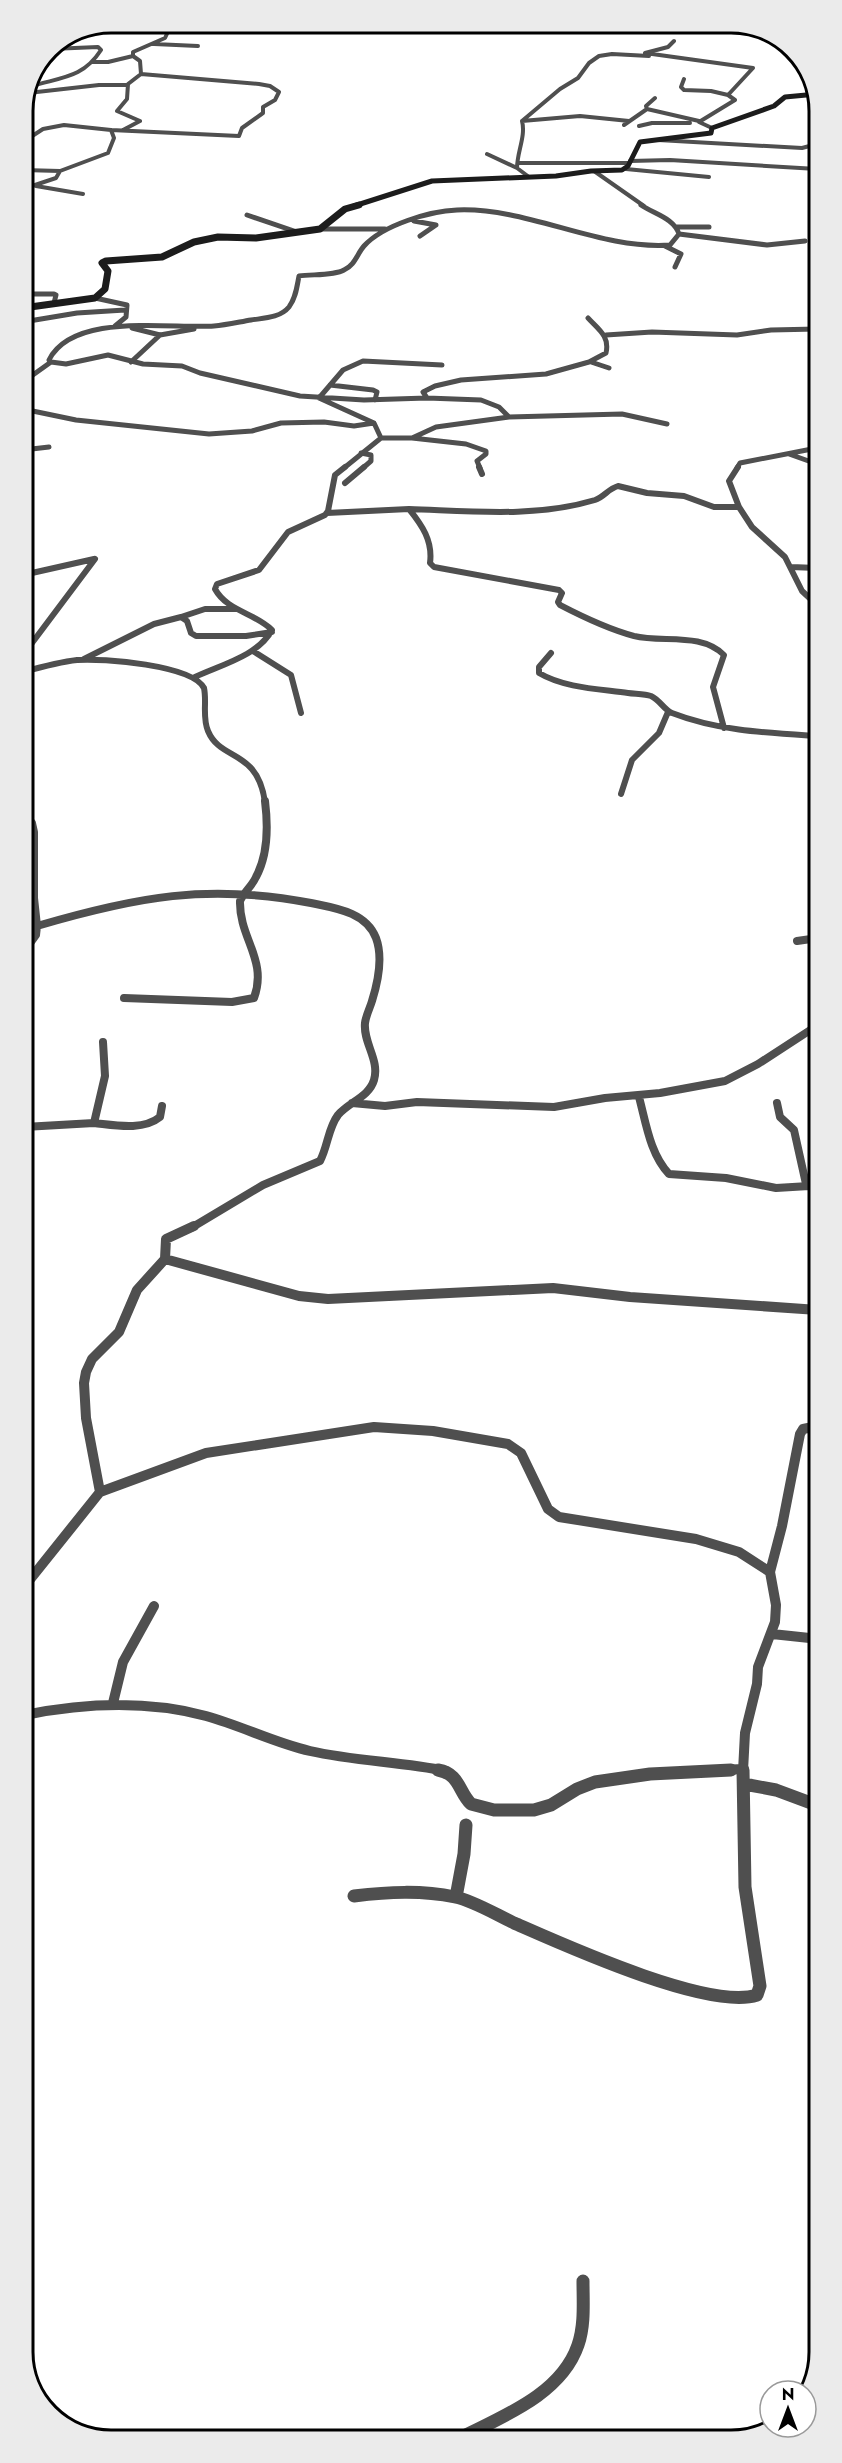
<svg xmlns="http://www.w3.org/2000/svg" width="842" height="2463" font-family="Jost,sans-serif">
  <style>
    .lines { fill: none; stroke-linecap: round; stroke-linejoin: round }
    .street-far5 { stroke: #4f4f4f; stroke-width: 4 }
    .street-far4 { stroke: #4f4f4f; stroke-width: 5 }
    .street-far3 { stroke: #4f4f4f; stroke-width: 6 }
    .street-far2 { stroke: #4f4f4f; stroke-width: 8 }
    .street-far1 { stroke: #4f4f4f; stroke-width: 10 }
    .street { stroke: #4f4f4f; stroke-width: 13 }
    .secondary-far1 { stroke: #1c1c1c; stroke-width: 5 }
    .secondary { stroke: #1c1c1c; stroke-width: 7 }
    .rim { fill: none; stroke: #000; stroke-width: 3 }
  </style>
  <rect width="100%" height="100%" fill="#fff"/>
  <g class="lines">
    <!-- street-far5 -->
    <path class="street-far5" d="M 392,23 L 443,31 L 493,23
      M 105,25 L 172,24
      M 674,41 L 668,47 L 645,53 L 753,68 L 728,95 L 735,100 L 699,122 L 712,128
      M 154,44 L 198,46
      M 92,62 L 108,62 L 133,56
      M 684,79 L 681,87 L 684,90 L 711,91 L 728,95
      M 32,86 C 62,77 83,78 101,50 L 98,47 L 51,49
      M 28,93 L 99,85 L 128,85
      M 655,98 L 646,106 L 647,109 L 699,121
      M 522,121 L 580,116 L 629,121
      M 624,125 L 647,109
      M 639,126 L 652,123 L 690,123
      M 123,130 L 140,121 L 117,111 L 127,99 L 128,84 L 141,74
      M 658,140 L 802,148 L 817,144
      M 23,142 L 43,129 L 64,125 L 111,130 L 239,136 L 242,128 L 263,113 L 263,107 L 275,100 L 279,92 L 270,86 L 259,84 L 141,74 L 140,61 L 133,56 L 133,52 L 165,38 L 172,23
      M 487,154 L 517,168
      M 630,161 L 670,160 L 817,169
      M 518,163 L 629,163
      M 626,169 L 709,177
      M 23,170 L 60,171 L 56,178 L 23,189
      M 60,171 L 108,153 L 114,138 L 111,130
      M 594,171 L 644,206
      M 529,177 L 517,168 C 517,152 526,136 522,121 L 560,89 L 578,78 L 589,63 L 599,56 L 612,54 L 649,56
      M 36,186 L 83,194"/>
    <!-- street-far4 -->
    <path class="street-far4" d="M 247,215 L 297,232
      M 414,221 L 436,225 L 420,236
      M 676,227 L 709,227
      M 320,229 L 385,229
      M 679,234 L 767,245 L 805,241
      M 665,246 L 681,254 L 675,267
      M 23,294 L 54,294 L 56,295 L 54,303
      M 95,298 L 127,305 L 126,317 L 115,326
      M 23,322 L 77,313 L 125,310
      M 132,328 L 160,335 L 194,329
      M 606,335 L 652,332 L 737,335 L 771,330 L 817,329
      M 51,362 L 49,360 C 73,312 170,329 214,326 C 226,325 239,322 251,320 C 264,318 280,318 289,307 C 296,298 297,286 299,276 C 312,274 333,276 344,270 C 355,265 357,254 364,246 C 383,225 430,211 457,210 C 529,207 598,250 670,245 L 679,234 C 674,218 654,214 641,205
      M 131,362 L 160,335
      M 591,362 L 609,368
      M 23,382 L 51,362 L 66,364 L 108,355 L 143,364 L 182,366 L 200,373 L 300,396 L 364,400 L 427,398 L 481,400 L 499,407 L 509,417 L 436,427 L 412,438 L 381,438
      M 330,385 L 373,390 L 377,392 L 375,400
      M 427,398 L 423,392 L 435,386 L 461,380 L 546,374 L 589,362 L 606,353 C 610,336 598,329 588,318
      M 23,409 L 76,420 L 209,434 L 252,431 L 281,423 L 324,422 L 354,426 L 374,423
      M 509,417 L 622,414 L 667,424
      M 412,438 L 466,444 L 486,451 L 486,454 L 477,461 L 480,468
      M 23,450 L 49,447
      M 361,453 L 371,455 L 371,461 L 363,468
      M 789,454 L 817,464
      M 344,468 L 381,438 L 374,423 L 319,398 L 343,370 L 363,361 L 442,365
      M 737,468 L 740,463 L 817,448"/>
    <!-- street-far3 -->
    <path class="street-far3" d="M 479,467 L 482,474
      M 738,467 L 729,481 L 739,507 L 752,527 L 785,557 L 802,591 L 817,605
      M 345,483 L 364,467
      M 409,509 C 470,511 535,518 595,500 C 604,497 608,489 618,486 L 647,493 L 684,496 L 714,507 L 739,507
      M 327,513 L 409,509 C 422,525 433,541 430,563 L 434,567 L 559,590 L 562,593 L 558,602 L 560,605 C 583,617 608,629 634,636 C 663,643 701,632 724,655 L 713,687 L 724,728
      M 791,567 L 817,568
      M 23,575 L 94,559
      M 181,617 L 205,609 L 237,609
      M 253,651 L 291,675 L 301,713
      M 551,653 L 539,667 L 539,673 C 564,688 600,689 628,693 C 635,694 645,694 651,696 C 660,700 664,710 672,713 C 718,731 768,733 817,736
      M 23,655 L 95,559
      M 84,659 L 154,624 L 181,617 L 187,621 L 191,633 L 196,636 L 246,636 L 272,632
      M 23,672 C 41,667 59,662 77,660 C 103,658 192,665 204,688 C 207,702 202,717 208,731 C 221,762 257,748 265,802
      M 195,677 C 220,665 258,656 272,630 C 255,613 227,611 215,589 L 217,584 L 259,570 L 288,532 L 325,515 L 328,511 L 335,475 L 345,467
      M 621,794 L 632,760 L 659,733 L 668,712"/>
    <!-- street-far2 -->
    <path class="street-far2" d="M 24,813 L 32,823 L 34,832 L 34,898 L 37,926 L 36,935 L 31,942 L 24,945
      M 37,926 C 136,897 208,883 311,903 C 335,908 366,912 376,938 C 383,957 378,982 372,1001 C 370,1008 366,1015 365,1023 C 363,1043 380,1060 374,1080 C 369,1097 349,1102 338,1115 C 328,1128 328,1146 320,1161 L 263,1185 L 191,1228
      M 797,941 L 818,938
      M 124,998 L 232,1002 L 254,998 C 268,960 239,938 240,901 C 244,892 252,886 256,877 C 268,855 268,825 265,801
      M 639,1097 C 646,1123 650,1154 669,1174 L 726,1178 L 776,1188 L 809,1186
      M 352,1103 L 385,1106 L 417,1102 L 554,1107 L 605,1098 L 660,1093 L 725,1081 L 758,1064 L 818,1025
      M 777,1103 L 780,1117 L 794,1130 L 806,1184 L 818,1190
      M 94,1123 C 114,1125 143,1131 160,1117 L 162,1106
      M 24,1127 L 94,1123 L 105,1076 L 103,1042"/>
    <!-- street-far1 -->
    <path class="street-far1" d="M 165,1259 L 299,1296 L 328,1299 L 553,1288 L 630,1297 L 818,1310
      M 100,1492 L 206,1453 L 374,1427 L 433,1431 L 508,1444 L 521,1453 L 548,1509 L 559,1517 L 696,1539 L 739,1552 L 770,1572
      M 24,1587 L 100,1492 L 86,1418 L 84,1383 L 86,1372 L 92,1359 L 119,1332 L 137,1290 L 165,1259 L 166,1239 L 194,1226
      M 772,1634 L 819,1639
      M 113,1703 L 123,1662 L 154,1606
      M 25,1715 C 85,1703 146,1700 206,1716 C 242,1726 275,1743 310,1751 C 355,1761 401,1762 446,1771
      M 697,1771 L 743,1769
      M 743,1771 L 745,1733 L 757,1684 L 758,1667 L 775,1622 L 776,1605 L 770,1572 L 782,1526 L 800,1434 L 803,1429 L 818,1426"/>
    <!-- street -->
    <path class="street" d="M 438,1770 C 460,1774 458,1791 471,1804 L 494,1810 L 534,1810 L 551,1805 L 577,1789 L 595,1782 L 650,1774 L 731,1770
      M 744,1784 L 776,1790 L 819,1806
      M 354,1896 C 388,1892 421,1890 455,1897 C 474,1901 495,1914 514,1923 C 562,1944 709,2011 757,1995 L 760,1986 L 745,1887 L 743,1770
      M 456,1897 L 464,1854 L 466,1825
      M 458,2439 C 501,2417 561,2395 578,2345 C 585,2325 583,2302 583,2281"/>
    <!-- secondary-far1 -->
    <path class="secondary-far1" d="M 354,206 L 432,181 L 556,176 L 591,171 L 622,170 L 628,166 L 640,142 L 711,133 L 712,128 L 774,106 L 785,97 L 817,94"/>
    <!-- secondary -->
    <path class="secondary" d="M 23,308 L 95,298 L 105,289 L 108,271 L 102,263 L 106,261 L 162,257 L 194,242 L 218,237 L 256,238 L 320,229 L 345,209 L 359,205"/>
  </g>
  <!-- crop -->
  <path d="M0 0H842V2463H0ZM111 33H731A78 78 0 0 1 809 111V2352A78 78 0 0 1 731 2430H111A78 78 0 0 1 33 2352V111A78 78 0 0 1 111 33Z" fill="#ebebeb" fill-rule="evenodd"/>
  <path class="rim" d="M111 33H731A78 78 0 0 1 809 111V2352A78 78 0 0 1 731 2430H111A78 78 0 0 1 33 2352V111A78 78 0 0 1 111 33Z"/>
  <!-- north arrow -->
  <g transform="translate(788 2409)"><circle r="28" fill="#ffffff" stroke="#999999" stroke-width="1.5"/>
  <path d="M0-4.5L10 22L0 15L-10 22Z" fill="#000000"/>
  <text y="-9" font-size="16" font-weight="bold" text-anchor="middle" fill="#000000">N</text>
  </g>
</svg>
